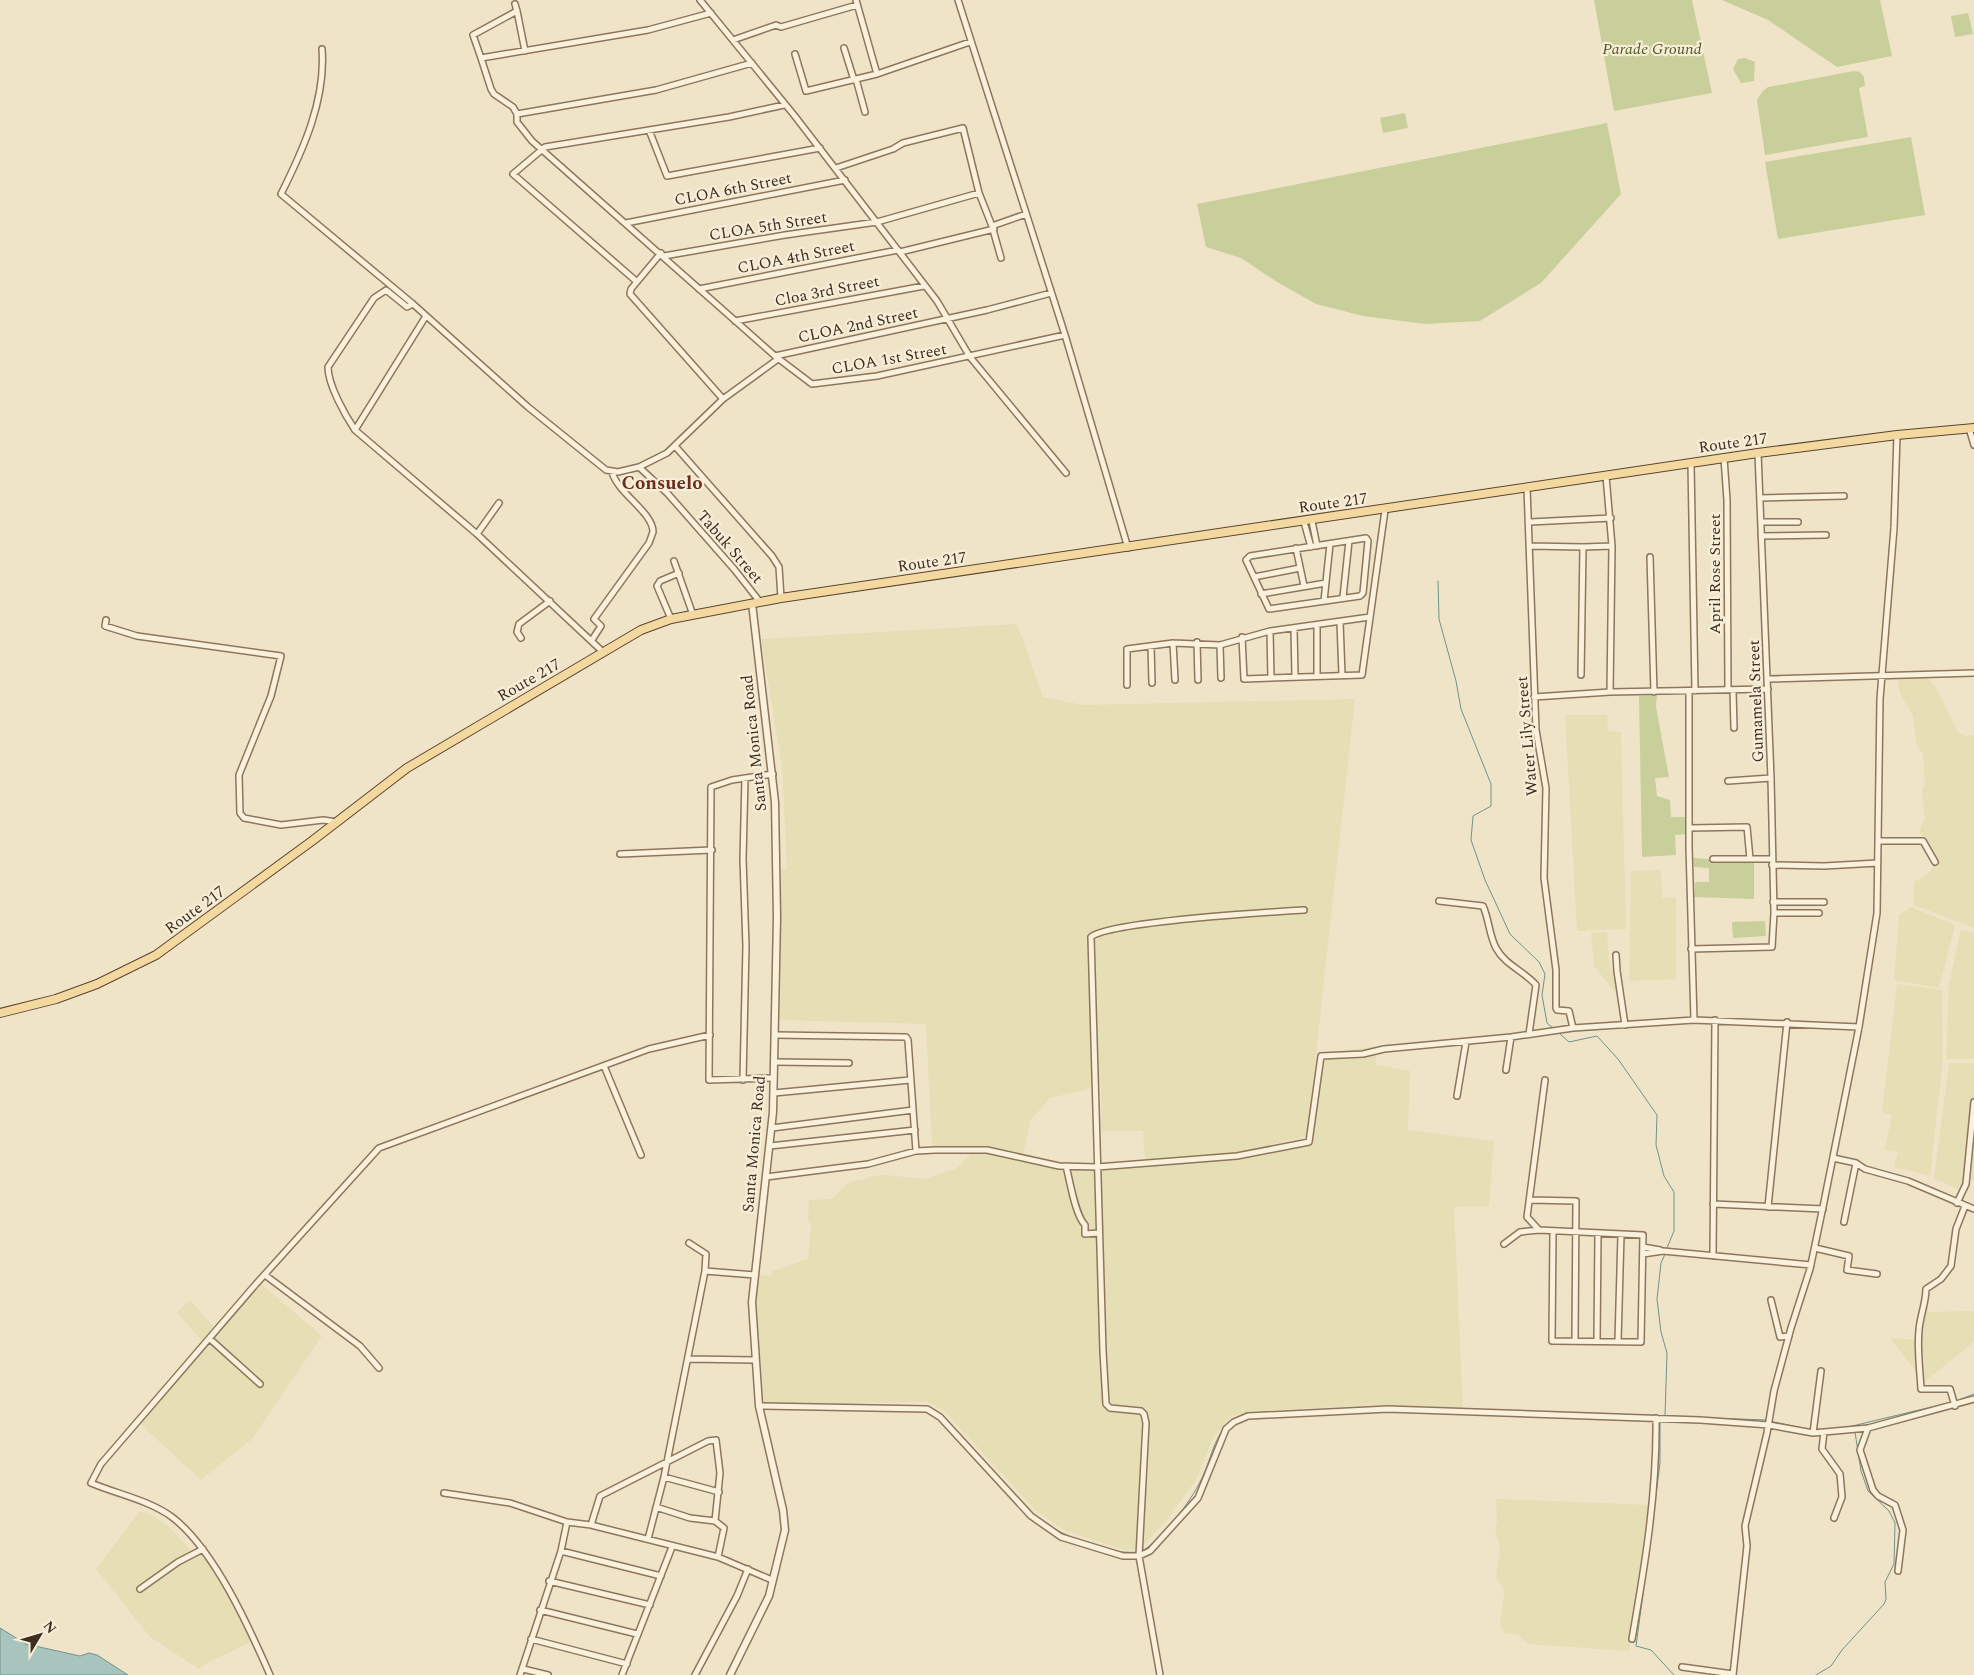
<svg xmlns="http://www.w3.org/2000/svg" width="1974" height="1675" font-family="Spectral,serif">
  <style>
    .farmland { fill: #e6deb5 }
    .green { fill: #c9cf9b }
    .water { fill: #a9c4bc; stroke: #6f938a }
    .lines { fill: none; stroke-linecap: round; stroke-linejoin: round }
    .stream { stroke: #6f938a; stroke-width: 1 }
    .minor-casing { stroke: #8d765c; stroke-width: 8 }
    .tertiary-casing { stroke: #8d765c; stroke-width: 9 }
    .primary-casing { stroke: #5b4430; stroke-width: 10 }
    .minor { stroke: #faf1dc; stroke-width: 5 }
    .tertiary { stroke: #faf1dc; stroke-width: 6 }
    .primary { stroke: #f3d9a0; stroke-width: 8 }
    .labels { text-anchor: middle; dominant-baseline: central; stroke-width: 4.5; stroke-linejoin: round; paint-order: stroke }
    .park-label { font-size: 16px; font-style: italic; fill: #4d5a26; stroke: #f7eed8 }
    .street-label { font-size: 16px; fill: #3d2e20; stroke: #f7eed8 }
    .quarter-label { font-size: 19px; font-weight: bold; fill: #6b2e1e; stroke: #f7eed8 }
  </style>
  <rect width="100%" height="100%" fill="#f0e4c8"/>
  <!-- farmland -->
  <path class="farmland" d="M 1017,624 L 1043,697 L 1083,705 L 1355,699 L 1307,1136 L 1233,1154 L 1313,1141 L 1323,1054 L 1376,1046 L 1376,1065 L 1410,1071 L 1408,1130 L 1494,1141 L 1489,1206 L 1454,1207 L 1463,1408 L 1380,1405 L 1270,1410 L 1233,1415 L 1213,1438 L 1196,1480 L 1165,1522 L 1143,1546 L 1147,1413 L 1140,1409 L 1112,1406 L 1108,1402 L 1100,1165 L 1221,1155 L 1145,1160 L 1143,1131 L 1101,1131 L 1101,1086 L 1050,1098 L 1030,1121 L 1023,1156 L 1000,1150 L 932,1147 L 926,1024 L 780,1020 L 781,869 L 787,869 L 782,767 L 761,639 Z
    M 1928,677 L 1938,691 L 1957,731 L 1965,736 L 1974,735 L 1974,928 L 1914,905 L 1914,882 L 1928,874 L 1937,861 L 1928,849 L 1920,833 L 1921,826 L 1925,820 L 1922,793 L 1925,782 L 1923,755 L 1916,743 L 1913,715 L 1900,694 L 1897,678 Z
    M 1565,715 L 1607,715 L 1608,731 L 1621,732 L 1626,929 L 1577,931 Z
    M 1661,870 L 1662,898 L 1676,897 L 1676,979 L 1629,981 L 1631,871 Z
    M 1911,907 L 1955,925 L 1939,988 L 1894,980 L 1899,915 Z
    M 1961,930 L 1974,933 L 1974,1059 L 1946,1059 L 1949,984 Z
    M 1607,932 L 1610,969 L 1619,971 L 1621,1000 L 1594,966 L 1591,933 Z
    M 1897,984 L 1942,990 L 1943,1061 L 1930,1176 L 1894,1167 L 1898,1152 L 1885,1150 L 1892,1115 L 1882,1112 Z
    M 1949,1063 L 1974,1063 L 1974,1181 L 1964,1178 L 1961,1191 L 1934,1178 Z
    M 988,1153 L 1058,1170 L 1095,1169 L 1109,1408 L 1138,1412 L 1145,1421 L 1139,1549 L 1124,1550 L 1064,1530 L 1035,1510 L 945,1412 L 928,1402 L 761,1405 L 755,1301 L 758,1275 L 771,1276 L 773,1271 L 808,1259 L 811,1224 L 808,1220 L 809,1200 L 831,1199 L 850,1182 L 863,1180 L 871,1176 L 887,1175 L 924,1179 L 955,1169 L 971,1154 Z
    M 259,1282 L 322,1336 L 252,1439 L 201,1480 L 137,1421 Z
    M 190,1300 L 214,1327 L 202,1341 L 177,1312 Z
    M 1974,1311 L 1974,1342 L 1924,1382 L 1890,1338 L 1920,1340 L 1922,1312 Z
    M 1496,1499 L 1652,1505 L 1629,1651 L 1528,1644 L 1517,1634 L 1503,1633 L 1500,1624 L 1504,1595 L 1503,1586 L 1498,1583 L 1496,1577 L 1500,1548 L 1495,1528 L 1497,1522 Z
    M 140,1511 L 153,1516 L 167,1525 L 191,1550 L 144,1584 L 154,1598 L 145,1585 L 187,1554 L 200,1549 L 208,1557 L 251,1642 L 205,1664 L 199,1669 L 150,1637 L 96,1569 Z"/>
  <!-- green -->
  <path class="green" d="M 1594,0 L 1692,0 L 1712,93 L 1614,111 Z
    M 1722,0 L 1880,0 L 1892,56 L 1837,67 L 1768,20 Z
    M 1968,13 L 1973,34 L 1955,37 L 1951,16 Z
    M 1745,58 L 1755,62 L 1754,81 L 1741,83 L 1733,69 L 1738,59 Z
    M 1854,71 L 1860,72 L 1864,77 L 1865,86 L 1859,88 L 1868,137 L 1765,155 L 1757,100 L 1762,92 L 1768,87 Z
    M 1405,113 L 1408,128 L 1383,133 L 1380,118 Z
    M 1607,123 L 1621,194 L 1541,283 L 1480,321 L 1425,324 L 1363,316 L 1316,304 L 1277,282 L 1241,258 L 1206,247 L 1197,204 Z
    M 1911,137 L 1925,215 L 1778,239 L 1765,162 Z
    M 1657,695 L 1656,707 L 1669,777 L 1655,778 L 1657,796 L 1670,800 L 1671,817 L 1686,817 L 1687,834 L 1675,835 L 1676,855 L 1642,857 L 1639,696 Z
    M 1693,858 L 1754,862 L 1754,899 L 1694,897 L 1695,882 L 1709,882 L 1709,868 L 1694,867 Z
    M 1765,921 L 1766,936 L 1733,938 L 1732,922 Z"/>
  <!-- water -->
  <path class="water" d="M 0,1628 L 26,1644 L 80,1656 L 89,1653 L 97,1655 L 128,1675 L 0,1675 Z"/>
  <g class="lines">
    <!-- stream -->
    <path class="stream" d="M 1438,581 L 1439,619 L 1456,681 L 1461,709 L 1491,784 L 1491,806 L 1473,816 L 1471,840 L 1485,880 L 1510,934 L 1539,962 L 1545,974 L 1542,995 L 1547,1023 L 1554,1029
      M 1559,1033 L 1569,1042 L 1597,1036 L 1618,1059 L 1657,1115 L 1656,1145 L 1664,1176 L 1674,1192 L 1674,1231 L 1667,1248
      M 1956,1401 L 1974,1394
      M 1521,1411 L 1582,1413
      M 1665,1416 L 1667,1353 L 1661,1332 L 1657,1299 L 1661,1263 L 1666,1252
      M 1683,1417 L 1767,1420
      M 1770,1421 L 1811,1430
      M 1844,1428 L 1952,1402
      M 1652,1526 L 1660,1463 L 1660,1420
      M 1052,1528 C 1077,1540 1111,1555 1138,1552
      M 1650,1542 L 1636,1646 L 1651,1650 L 1674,1675
      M 1142,1551 C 1163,1539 1191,1501 1201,1480 C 1213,1457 1214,1427 1240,1417
      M 1816,1675 L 1831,1666 L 1842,1650 L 1884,1604 L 1886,1599 L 1885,1582 L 1894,1564 L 1895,1523 L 1889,1511 L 1868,1491 L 1861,1471 L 1855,1432"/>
    <defs>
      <path id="minor" d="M 700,0 L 794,115 L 937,301 L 970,357 L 1066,473
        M 958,0 L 1065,335 L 1128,548
        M 515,4 L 517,11
        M 711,13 L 648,30 L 481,58 L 491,89 L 494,94 L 513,107 L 517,114 L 517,122 L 532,141 L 775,356 L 812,384 L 877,376 L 1065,335
        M 733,40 L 776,25 L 781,27 L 857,5
        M 844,48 L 854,80
        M 322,49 C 326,100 303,150 281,194 L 413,304 L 528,407 L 606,470 L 618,472 L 639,467 L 667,453 L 723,399 L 778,359
        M 795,54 L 806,91 L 877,74 L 856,0
        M 481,58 L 473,35 L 517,11 L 525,51
        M 877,74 L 970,42
        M 856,79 L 865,112
        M 517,114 L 656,90 L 752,63
        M 649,130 L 667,176 L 820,148
        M 836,168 L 893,149 L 903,143 L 963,128 L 979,193 L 992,226
        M 626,223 L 845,180
        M 900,252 L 994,229
        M 661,253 L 631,289 L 630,294 L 723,399
        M 664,256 L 785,235 L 877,222 L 979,193
        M 1001,258 L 992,226 L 1026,214
        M 636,281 L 513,174 L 545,147 L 729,117 L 784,105
        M 699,289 L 898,250
        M 413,304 L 407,307 L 386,290 L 374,298 L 328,367 C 328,385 345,415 355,430 L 477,534 L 603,652
        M 735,321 L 924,286
        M 775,356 L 987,310 L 1051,293
        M 1969,428 L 1974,445
        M 355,430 L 426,316
        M 675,446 L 772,556 L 779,567 L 781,598
        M 1724,458 L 1727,500 L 1728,690
        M 1691,463 L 1695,691
        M 639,467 L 668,494 L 734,569 L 760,602
        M 1606,476 L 1612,546 L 1610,692
        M 1527,488 L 1536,730 L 1546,788 L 1544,878 L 1556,970 L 1556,1008 L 1557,1010 L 1569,1011 L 1573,1028
        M 1760,498 L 1844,496
        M 1312,521 L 1317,546
        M 1304,522 L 1311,547
        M 1530,522 L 1611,518
        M 1761,522 L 1798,522
        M 477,534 L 499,503
        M 1761,536 L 1826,535
        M 1366,538 L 1368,541 L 1363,593 L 1360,596 L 1269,609 L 1246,560 L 1250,556 Z
        M 1530,546 L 1583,547 L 1581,675
        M 1583,547 L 1612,546
        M 1296,548 L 1304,586
        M 1650,557 L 1654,692
        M 674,561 L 693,615
        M 1254,577 L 1300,568
        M 1261,594 L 1326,583
        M 1343,597 L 1349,541
        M 1324,601 L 1330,544
        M 671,619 L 657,586 L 660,581 L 679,573
        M 106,620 L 105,626 L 137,636 L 281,656 L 271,696 L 239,775 L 240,813 L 244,818 L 281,825 L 323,820 L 337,822
        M 1340,622 L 1342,675
        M 1317,626 L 1317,675
        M 1294,629 L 1295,676
        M 1270,631 L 1271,678
        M 1242,637 L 1244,679 L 1362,675 L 1385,510
        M 521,638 L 517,632 L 519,624 L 550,601
        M 592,640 L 601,626 L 594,619 L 649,543 L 653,532 C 653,512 618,494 612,472
        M 1197,642 L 1198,680
        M 1173,643 L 1175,680
        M 1220,645 L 1221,678
        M 1151,646 L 1152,683
        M 1768,679 L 1974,673
        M 1127,685 L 1127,649 L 1173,643 L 1220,645 L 1270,631 L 1370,617
        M 1733,690 L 1734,728
        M 1689,691 L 1689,847 L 1694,1020
        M 1534,697 L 1610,692 L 1768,689
        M 773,774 L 732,780 L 711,787 L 709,1080 L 774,1078
        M 1728,781 L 1771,778
        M 1689,828 L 1747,827 L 1750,859
        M 1878,841 L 1923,841 L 1935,862
        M 620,854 L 712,850
        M 1713,859 L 1771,859
        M 1772,865 L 1824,866 L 1878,863
        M 1439,901 L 1483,906 C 1489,919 1489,935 1496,948 C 1505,965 1524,971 1536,985 L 1529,1034
        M 1773,902 L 1824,902
        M 1774,913 L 1819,913
        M 1691,949 L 1772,947 L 1774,913 L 1771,778 L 1758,453
        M 1616,955 L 1617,971 L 1625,1025
        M 775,1035 L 906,1037 L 908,1040 L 916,1151
        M 775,1062 L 849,1063
        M 604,1066 L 641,1155
        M 1506,1070 L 1511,1037
        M 743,1080 L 746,946 L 743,859 L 745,778
        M 774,1093 L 910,1080
        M 1457,1096 L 1466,1042
        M 772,1128 L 913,1110
        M 770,1146 L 915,1130
        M 1833,1158 L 1856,1163 L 1865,1169 L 1908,1181 L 1974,1209
        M 1066,1166 C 1070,1181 1075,1215 1085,1225 L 1085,1234 L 1099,1233
        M 766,1177 L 868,1164 L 916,1151 L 935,1150 L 987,1150 L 1059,1166 L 1097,1167 L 1237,1156 L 1309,1142 L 1321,1056 L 1363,1054 L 1384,1049 L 1511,1037 L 1573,1028 L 1694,1020 L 1859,1027
        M 1530,1200 L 1576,1201 L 1575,1341
        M 1957,1203 L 1966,1184 L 1974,1102
        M 1713,1204 L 1823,1209
        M 1768,1207 L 1787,1022
        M 1844,1222 L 1856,1163
        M 1539,1230 L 1527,1217 L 1545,1080
        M 1504,1244 L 1520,1232 L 1539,1230 L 1643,1235 L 1641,1342 L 1552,1341 L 1553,1232
        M 1643,1247 L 1660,1250
        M 1815,1248 L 1849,1256 L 1847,1270 L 1877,1274
        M 1643,1254 L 1663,1251 L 1811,1265
        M 1713,1256 L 1715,1020
        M 705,1271 L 755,1275
        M 265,1275 L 360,1346 L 379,1368
        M 1771,1300 L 1780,1337 L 1789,1336
        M 210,1339 L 260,1384
        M 1597,1341 L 1598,1234
        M 1618,1341 L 1621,1235
        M 688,1359 L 755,1360
        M 759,1406 L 927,1409 L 940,1417 L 1031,1516 L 1061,1537 L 1123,1556 L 1139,1556 L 1150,1551 L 1198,1498 L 1226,1429 L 1234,1422 L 1248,1416 L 1388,1409 L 1700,1420 L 1769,1425 L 1813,1433 L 1868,1428 L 1974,1399
        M 1955,1406 L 1950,1389 L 1921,1389 C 1920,1370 1917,1349 1919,1330 C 1920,1316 1926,1303 1926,1289 L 1941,1279 L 1951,1266 L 1956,1229 L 1965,1206
        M 1868,1428 L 1860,1450 L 1873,1490 L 1878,1496 L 1895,1505 L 1903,1530 L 1898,1571
        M 1824,1432 L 1822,1449 L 1840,1474 L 1842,1497 L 1834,1518
        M 1813,1433 L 1821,1371
        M 664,1477 L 719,1492
        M 444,1493 L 510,1503 L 567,1522 L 591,1525 L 718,1557 L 772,1580
        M 656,1507 L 690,1518 L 715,1521
        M 591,1525 L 600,1496 L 708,1441 L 716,1440 L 720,1473 L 715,1521 L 724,1528 L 718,1557
        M 648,1539 L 664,1477 L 705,1271 L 706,1254 L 689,1243
        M 561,1551 L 661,1576
        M 549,1581 L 650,1605
        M 140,1589 L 178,1562 L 203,1549
        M 540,1610 L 637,1634
        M 531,1639 L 627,1664
        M 1632,1639 C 1645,1565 1657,1493 1656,1418
        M 1682,1667 L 1733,1674
        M 523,1669 L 548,1675
        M 270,1675 C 249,1627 214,1549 172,1517 C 149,1500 117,1494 91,1483 L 101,1464 L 256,1284 L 379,1148 L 649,1049 L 710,1035
        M 520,1675 L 561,1551 L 567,1522
        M 622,1675 L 672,1547
        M 695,1675 L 737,1596 L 748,1569
        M 1160,1675 L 1139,1556 L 1146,1423 L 1144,1414 L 1141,1411 L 1110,1408 L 1106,1404 L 1103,1351 L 1091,937 C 1109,922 1271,912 1304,910
        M 1733,1675 L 1747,1546 L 1745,1526 L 1767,1433 L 1774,1391 L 1791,1328 L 1810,1269 L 1824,1202 L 1859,1027 L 1877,913 L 1880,699 L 1894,528 L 1897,435"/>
      <path id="tertiary" d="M 730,1675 L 769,1596 L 785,1530 L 783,1510 L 759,1406 L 752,1302 L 773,1112 L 777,917 L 775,802 L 752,603"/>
      <path id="primary" d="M 0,1013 L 56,999 L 97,984 L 156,955 L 312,841 L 407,768 L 641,630 L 671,619 L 781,598 L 1758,453 L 1897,435 L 1974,428"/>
    </defs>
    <!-- minor casing -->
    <use href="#minor" class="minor-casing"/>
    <!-- tertiary casing -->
    <use href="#tertiary" class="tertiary-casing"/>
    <!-- primary casing -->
    <use href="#primary" class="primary-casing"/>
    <!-- minor -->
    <use href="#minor" class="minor"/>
    <!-- tertiary -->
    <use href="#tertiary" class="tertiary"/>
    <!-- primary -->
    <use href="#primary" class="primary"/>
  </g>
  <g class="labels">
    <!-- park labels -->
    <g class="park-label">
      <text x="1652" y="49">Parade Ground</text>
    </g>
    <!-- street labels -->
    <g class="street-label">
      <text transform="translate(733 189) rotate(-11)">CLOA 6th Street</text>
      <text transform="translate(768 226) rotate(-9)">CLOA 5th Street</text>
      <text transform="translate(796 257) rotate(-11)">CLOA 4th Street</text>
      <text transform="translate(827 291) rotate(-11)">Cloa 3rd Street</text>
      <text transform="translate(858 325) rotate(-12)">CLOA 2nd Street</text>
      <text transform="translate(889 359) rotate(-10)">CLOA 1st Street</text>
      <text transform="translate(1733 443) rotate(-8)">Route 217</text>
      <text transform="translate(1333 503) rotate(-8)">Route 217</text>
      <text transform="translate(730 547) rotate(49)">Tabuk Street</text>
      <text transform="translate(932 562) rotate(-8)">Route 217</text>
      <text transform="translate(1715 574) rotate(-90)">April Rose Street</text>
      <text transform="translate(529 680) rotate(-30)">Route 217</text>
      <text transform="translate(1756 701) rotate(-92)">Gumamela Street</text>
      <text transform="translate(1527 736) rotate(-95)">Water Lily Street</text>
      <text transform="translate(754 743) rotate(-96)">Santa Monica Road</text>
      <text transform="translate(195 910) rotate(-36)">Route 217</text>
      <text transform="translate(754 1144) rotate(-85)">Santa Monica Road</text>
    </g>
    <!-- quarter labels -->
    <g class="quarter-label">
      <text x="662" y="483">Consuelo</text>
    </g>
  </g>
  <!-- north arrow -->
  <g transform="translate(40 1635) rotate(52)" stroke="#f7eed8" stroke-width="4" paint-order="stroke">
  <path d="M0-4L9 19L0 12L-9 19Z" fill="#3d2e20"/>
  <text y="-8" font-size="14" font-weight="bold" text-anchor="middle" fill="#3d2e20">N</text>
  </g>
</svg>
